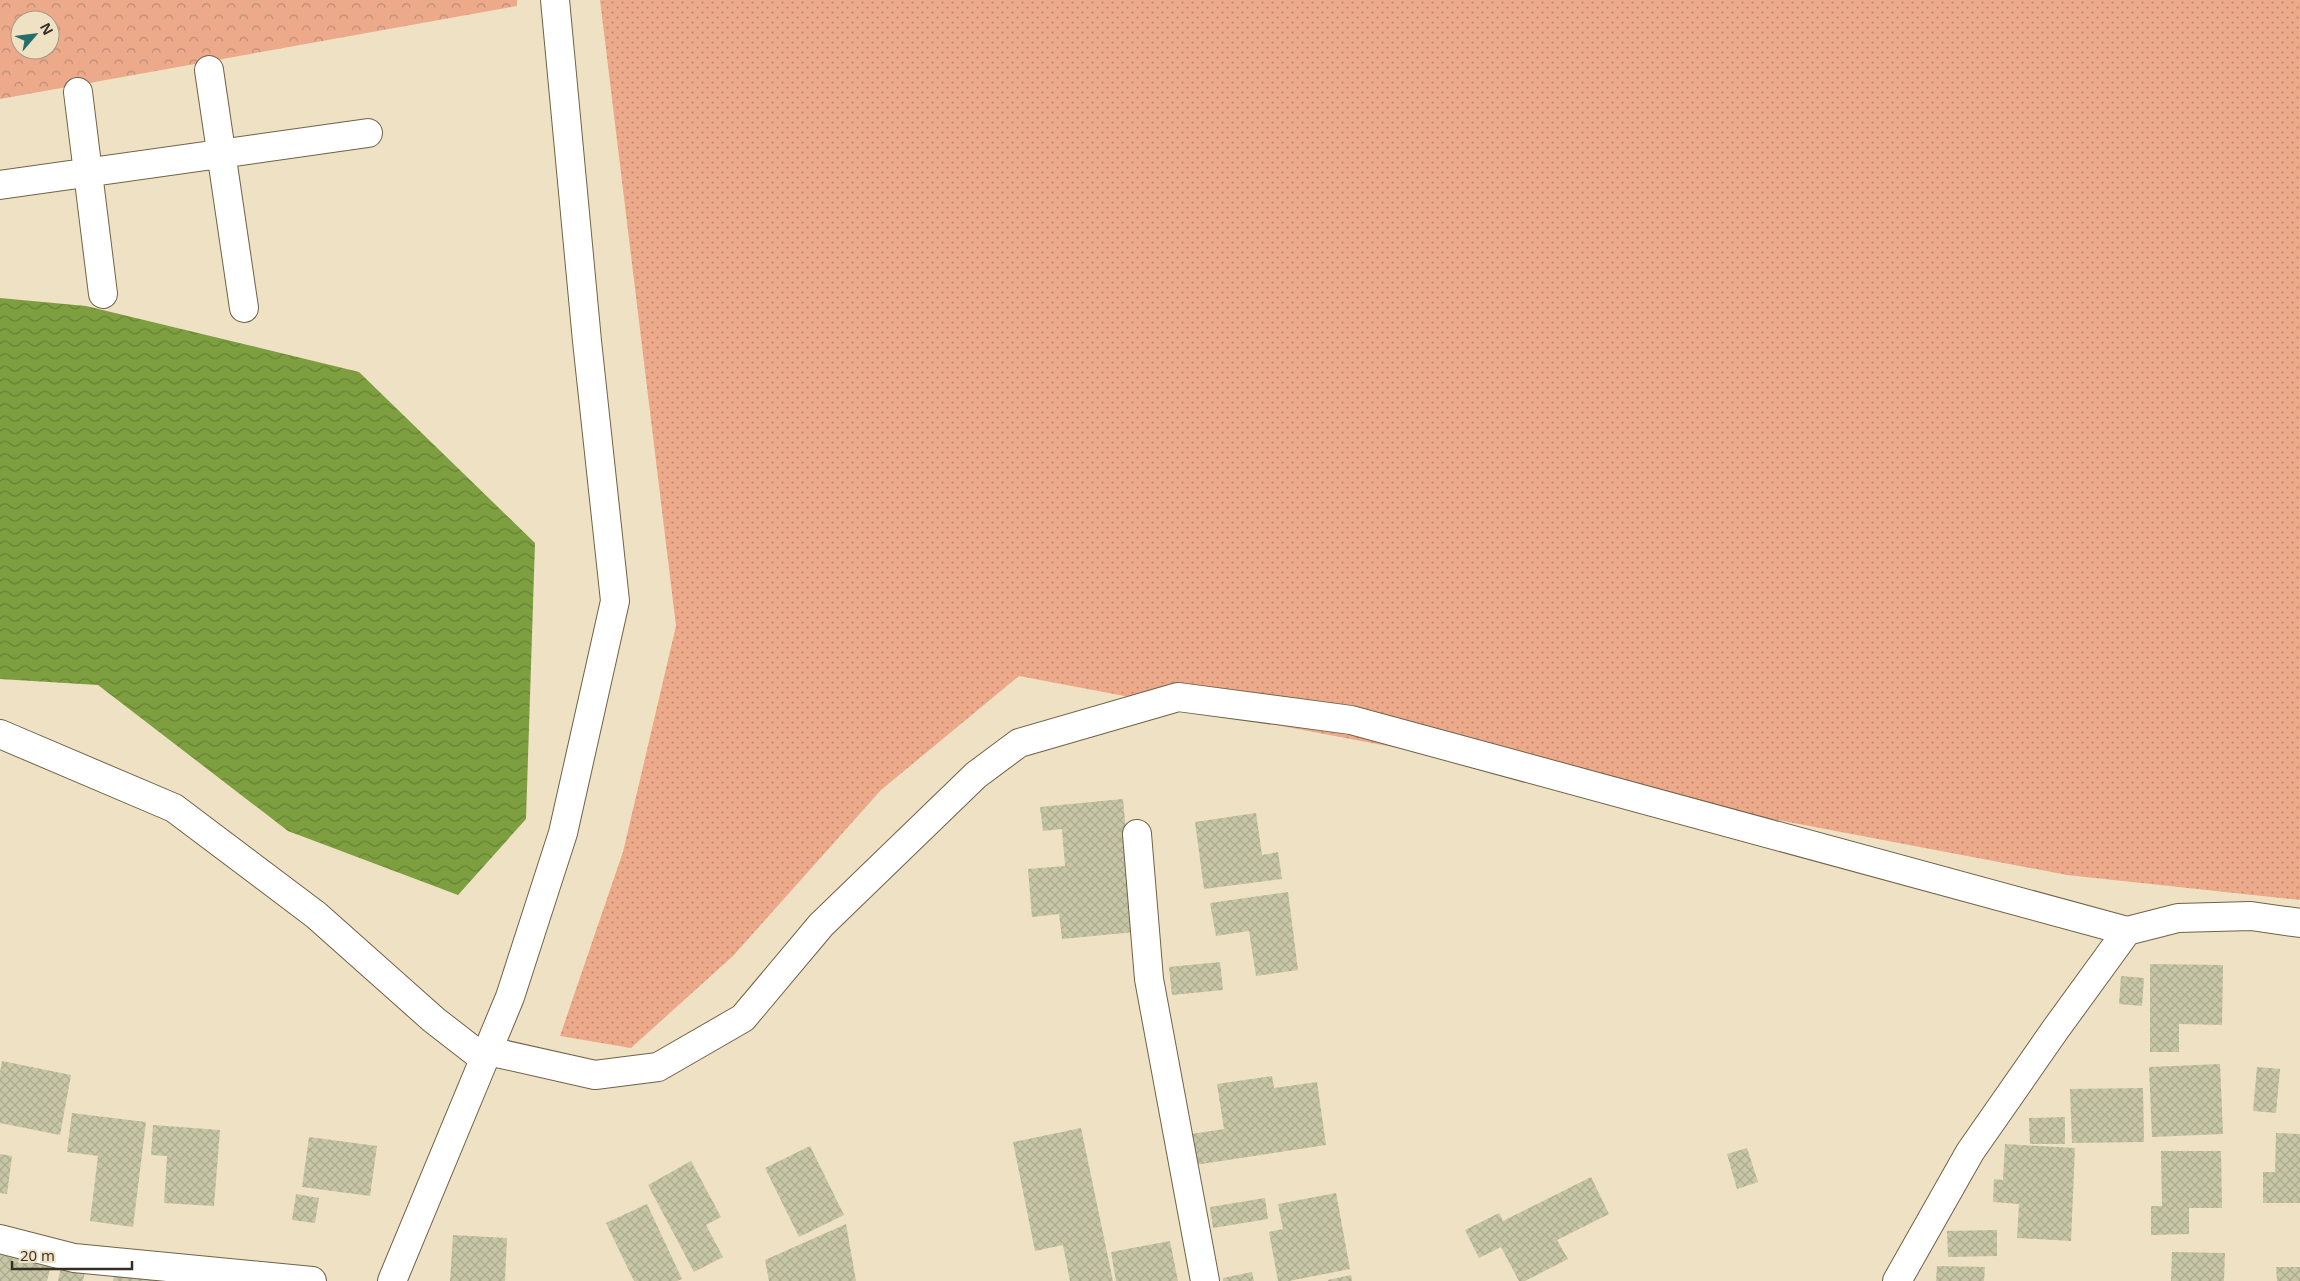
<svg xmlns="http://www.w3.org/2000/svg" width="2300" height="1281" font-family="'Open Sans',sans-serif">
  <style>
    .grass { fill: url(#grass-dots) }
    .park { fill: url(#park-crowns); fill-rule: evenodd }
    .water { fill: url(#water-waves) }
    .building { fill: url(#building-cross-hatch) }
    .lines { fill: none; stroke-linecap: round; stroke-linejoin: round }
    .minor-casing { stroke: #6f6248; stroke-width: 30 }
    .minor { stroke: #fff; stroke-width: 28 }
  </style>
  <defs>
    <pattern id="grass-dots" width="8" height="8" patternUnits="userSpaceOnUse" patternTransform="scale(1.25)"><rect width="8" height="8" fill="#ecaa8b"/><path d="M2 2h.1M6 6h.1" fill="none" stroke="#c08b71" stroke-width="1.8" stroke-linecap="round"/></pattern>
    <pattern id="park-crowns" width="20" height="18" patternUnits="userSpaceOnUse" patternTransform="scale(1.25)"><rect width="20" height="18" fill="#ecaa8b"/><path d="M2 6a3 3 0 1 1 6 0M12 15a3 3 0 1 1 6 0" fill="none" stroke="#c08b71"/></pattern>
    <pattern id="water-waves" width="16" height="10" patternUnits="userSpaceOnUse" patternTransform="scale(1.25)"><rect width="16" height="10" fill="#7d9f40"/><path d="M0 5q4-4 8 0t8 0" fill="none" stroke="#678235"/></pattern>
    <pattern id="building-cross-hatch" width="8" height="8" patternUnits="userSpaceOnUse" patternTransform="scale(1.25)"><rect width="8" height="8" fill="#c7c6a7"/><path d="M0 0l8 8M0 8l8-8" fill="none" stroke="#acaa8f"/></pattern>
  </defs>
  <rect width="100%" height="100%" fill="#efe1c3"/>
  <!-- grass -->
  <path class="grass" d="M 600,0 L 2300,0 L 2300,900 L 2067,875 L 1019,676 L 881,790 L 733,956 L 631,1048 L 560,1036 L 623,852 L 676,626 Z"/>
  <!-- park -->
  <path class="park" d="M 0,0 L 517,0 L 517,6 L 0,99 ZM 20,20 L 50,20 L 50,50 L 20,50 Z"/>
  <!-- water -->
  <path class="water" d="M 0,298 L 86,306 L 359,372 L 535,543 L 526,819 L 458,895 L 288,831 L 98,685 L 0,679 Z"/>
  <!-- building -->
  <path class="building" d="M 1123,799 L 1135,932 L 1062,939 L 1059,914 L 1032,917 L 1028,869 L 1065,866 L 1062,829 L 1043,831 L 1040,807 Z
    M 1256,813 L 1262,855 L 1278,852 L 1282,879 L 1204,889 L 1195,822 Z
    M 1288,892 L 1298,970 L 1256,976 L 1249,931 L 1216,936 L 1210,903 Z
    M 1220,962 L 1223,990 L 1172,995 L 1169,967 Z
    M 2150,964 L 2223,965 L 2222,1025 L 2179,1024 L 2179,1052 L 2150,1052 Z
    M 2121,976 L 2144,978 L 2142,1006 L 2119,1004 Z
    M 2,1061 L 71,1075 L 60,1135 L 0,1123 L 0,1072 Z
    M 2220,1064 L 2223,1134 L 2152,1137 L 2149,1067 Z
    M 2257,1067 L 2280,1069 L 2276,1113 L 2253,1111 Z
    M 1272,1076 L 1274,1088 L 1317,1082 L 1326,1145 L 1195,1165 L 1191,1134 L 1224,1129 L 1217,1084 Z
    M 2143,1088 L 2144,1142 L 2072,1143 L 2070,1089 Z
    M 72,1113 L 146,1122 L 133,1227 L 90,1221 L 98,1156 L 67,1152 Z
    M 2065,1117 L 2065,1144 L 2030,1144 L 2029,1118 Z
    M 153,1125 L 220,1130 L 214,1206 L 164,1203 L 167,1156 L 151,1155 Z
    M 1081,1128 L 1113,1281 L 1070,1281 L 1063,1245 L 1035,1251 L 1013,1142 Z
    M 2276,1133 L 2300,1134 L 2300,1203 L 2263,1203 L 2263,1172 L 2275,1172 Z
    M 309,1137 L 377,1146 L 370,1196 L 302,1187 Z
    M 2005,1144 L 2075,1148 L 2071,1241 L 2017,1238 L 2019,1204 L 1993,1202 L 1994,1179 L 2003,1180 Z
    M 810,1146 L 844,1215 L 799,1237 L 765,1168 Z
    M 1747,1148 L 1758,1182 L 1737,1189 L 1727,1154 Z
    M 2161,1151 L 2221,1151 L 2222,1208 L 2189,1208 L 2189,1234 L 2151,1235 L 2151,1206 L 2162,1206 Z
    M 0,1154 L 12,1156 L 7,1194 L 0,1193 Z
    M 691,1161 L 721,1217 L 706,1225 L 723,1257 L 694,1272 L 648,1185 Z
    M 1591,1177 L 1609,1214 L 1557,1240 L 1568,1259 L 1525,1281 L 1519,1281 L 1501,1247 L 1479,1258 L 1465,1230 L 1499,1213 L 1503,1221 Z
    M 1336,1193 L 1350,1269 L 1289,1281 L 1278,1281 L 1269,1232 L 1283,1229 L 1278,1204 Z
    M 296,1194 L 319,1198 L 315,1223 L 292,1220 Z
    M 1265,1198 L 1268,1219 L 1213,1228 L 1210,1207 Z
    M 647,1204 L 682,1279 L 677,1281 L 634,1281 L 606,1223 Z
    M 846,1224 L 856,1281 L 769,1281 L 765,1260 Z
    M 1997,1230 L 1997,1256 L 1948,1257 L 1947,1231 Z
    M 453,1235 L 507,1238 L 505,1281 L 450,1281 Z
    M 1170,1241 L 1178,1281 L 1116,1281 L 1111,1252 Z
    M 0,1250 L 52,1261 L 47,1281 L 0,1281 Z
    M 2172,1252 L 2225,1253 L 2224,1281 L 2171,1281 Z
    M 61,1266 L 85,1271 L 83,1281 L 58,1281 Z
    M 1937,1266 L 1985,1267 L 1984,1281 L 1936,1281 Z
    M 2276,1267 L 2300,1267 L 2300,1281 L 2277,1281 Z
    M 115,1271 L 166,1280 L 166,1281 L 113,1281 Z
    M 1252,1272 L 1254,1281 L 1223,1281 L 1223,1278 Z
    M 1351,1275 L 1352,1281 L 1328,1281 L 1328,1280 Z"/>
  <g class="lines">
    <defs>
      <path id="minor" d="M 209,70 L 244,308
        M 78,92 L 103,294
        M 0,185 L 368,133
        M 0,734 L 174,808 L 316,915 L 434,1020 L 483,1058
        M 1137,834 L 1149,979 L 1205,1281
        M 488,1051 L 595,1075 L 658,1067 L 743,1018 L 821,925 L 976,775 L 1019,743 L 1178,697 L 1351,720 L 2127,931 L 2178,918 L 2251,916 L 2300,923
        M 0,1239 L 74,1258 L 312,1281
        M 392,1281 L 510,997 L 563,833 L 615,601 L 587,341 L 555,0
        M 1897,1281 L 1970,1152 L 2055,1030 L 2127,931"/>
    </defs>
    <!-- minor casing -->
    <use href="#minor" class="minor-casing"/>
    <!-- minor -->
    <use href="#minor" class="minor"/>
  </g>
  <!-- north arrow -->
  <g transform="translate(35 35) rotate(62)"><circle r="24" fill="#efe1c3" stroke="#a49a83"/>
  <path d="M0-4L9 19L0 12L-9 19Z" fill="#266f68"/>
  <text y="-8" font-size="14" font-weight="bold" text-anchor="middle" fill="#342f23">N</text>
  </g>
  <!-- scale -->
  <path d="M12 1261v8h120v-8" fill="none" stroke="#342f23" stroke-width="2.5"/>
  <text x="20" y="1261" font-size="15" fill="#342f23" stroke="#efe1c3" stroke-width="4" paint-order="stroke">20 m</text>
</svg>
